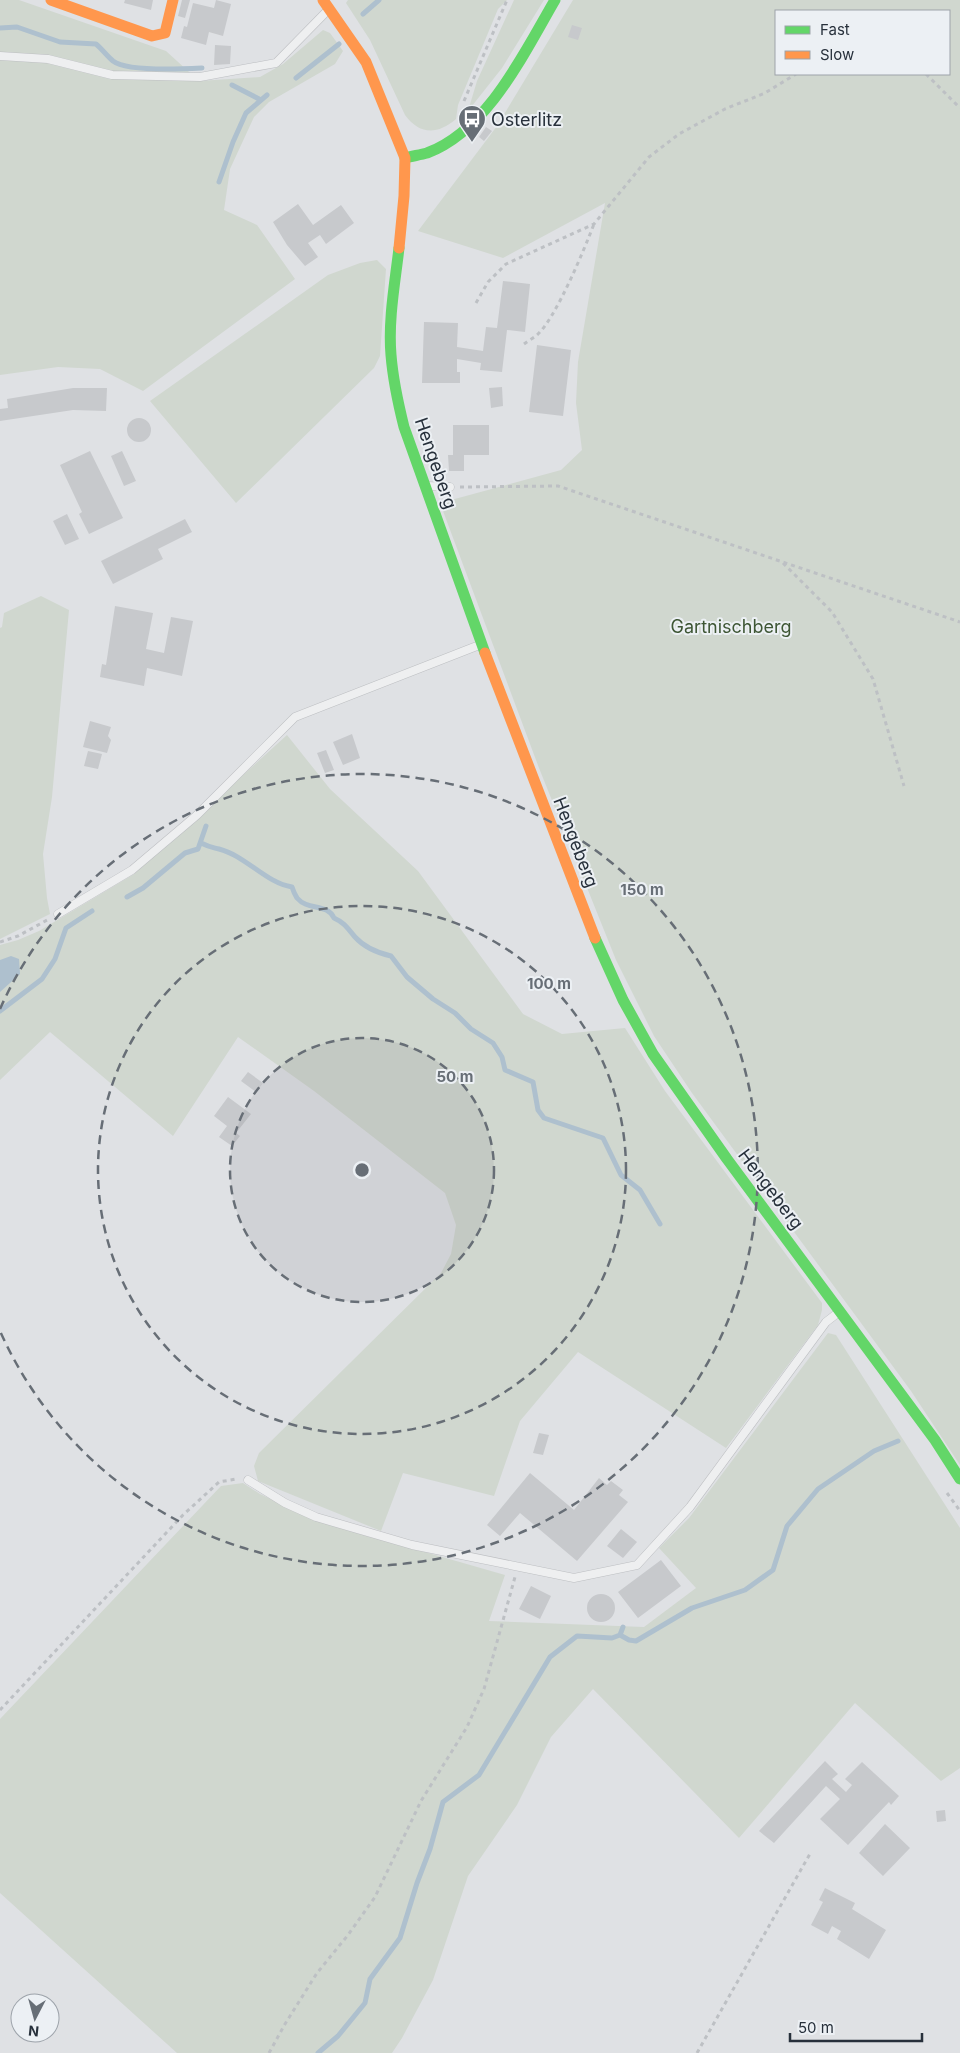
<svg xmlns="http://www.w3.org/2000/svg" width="960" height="2053" font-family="Inter,sans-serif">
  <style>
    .green { fill: #d0d7cf; fill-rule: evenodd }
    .water { fill: #aec0ce }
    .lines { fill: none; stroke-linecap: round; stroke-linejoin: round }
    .stream { stroke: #aec0ce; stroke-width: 5 }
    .building { fill: #c7c9cc }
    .lane-casing { stroke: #bdbfc2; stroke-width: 9 }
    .path { stroke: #bdc0c4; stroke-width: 3; stroke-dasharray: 4 4; stroke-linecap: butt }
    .lane { stroke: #eeeff0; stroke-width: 8 }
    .fast { stroke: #63d668; stroke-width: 11 }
    .slow { stroke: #ff974d; stroke-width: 11 }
    .ring { fill: none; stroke: #676e76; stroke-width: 2.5; stroke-dasharray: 9 6 }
    .labels { text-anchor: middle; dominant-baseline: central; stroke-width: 4; stroke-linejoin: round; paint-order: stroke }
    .poi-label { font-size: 18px; fill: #27303b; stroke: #ecf0f4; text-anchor: start }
    .street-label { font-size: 18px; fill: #27303b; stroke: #ecf0f4 }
    .park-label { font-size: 18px; fill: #3e5635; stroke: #ecf0f4 }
    .centre { fill: #676e76; stroke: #ecf0f4; stroke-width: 2.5 }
    .ring-label { font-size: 15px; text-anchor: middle; font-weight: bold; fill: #676e76; stroke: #ecf0f4; stroke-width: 4; stroke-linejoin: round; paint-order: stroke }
  </style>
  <rect width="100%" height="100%" fill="#dfe1e4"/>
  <!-- green -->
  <path class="green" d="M 0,0 L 19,0 L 166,51 L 199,81 L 260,77 L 283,64 L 323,30 L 330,33 L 343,51 L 335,64 L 269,102 L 254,117 L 230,169 L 224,210 L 257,225 L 295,279 L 143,391 L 100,369 L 58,367 L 0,375 Z
    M 348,0 L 507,0 L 498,9 L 458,105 L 456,119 C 437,135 420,135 405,115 L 370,40 L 346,3 Z
    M 514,0 L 544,0 L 502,68 L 468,111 L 477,81 Z
    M 573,0 L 960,0 L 960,1465 L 911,1391 L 692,1093 L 654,1036 L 616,960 L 539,768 L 440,503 L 561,470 L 582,450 L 576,403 L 578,362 L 605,203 L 503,258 L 418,231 L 497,126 ZM 776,11 L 949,11 L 949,74 L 776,74 Z
    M 377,260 L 386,269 L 380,356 L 374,368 L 236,503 L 150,401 L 328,275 L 360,263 Z
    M 41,596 L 69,610 L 52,797 L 43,854 L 47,898 L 50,914 L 0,939 L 0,628 L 2,627 L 4,613 Z
    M 287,735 L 330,789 L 418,871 L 523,1014 L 562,1034 L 625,1028 L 665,1091 L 822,1303 L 822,1310 L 818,1325 L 726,1448 L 578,1352 L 520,1421 L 494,1496 L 403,1473 L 381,1531 L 258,1481 L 254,1466 L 259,1453 L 441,1273 L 451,1254 L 456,1225 L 445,1193 L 314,1091 L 238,1037 L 173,1136 L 50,1032 L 0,1080 L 0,945 L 18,940 L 39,931 L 134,874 Z
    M 828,1333 L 836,1335 L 960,1528 L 960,1768 L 941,1781 L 855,1703 L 739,1838 L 593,1689 L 551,1737 L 517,1805 L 468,1876 L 433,1980 L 402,2038 L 392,2053 L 177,2053 L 0,1893 L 0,1719 L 221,1486 L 243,1483 L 260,1494 L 317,1521 L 505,1575 L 489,1621 L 644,1627 L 696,1588 L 659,1548 L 689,1518 Z"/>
  <!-- water -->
  <path class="water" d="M 11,956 L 19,959 L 20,974 L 0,992 L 0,960 Z"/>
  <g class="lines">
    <!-- stream -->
    <path class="stream" d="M 363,14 L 379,0
      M 0,28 L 17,27 L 60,42 L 96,44 C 102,49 107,56 113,61 C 127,72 183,69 202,68
      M 296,78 L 339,44
      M 232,85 L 261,100
      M 219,182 L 233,142 L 246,113 L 267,95
      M 201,843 C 209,847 211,847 219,849 C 246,856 266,883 292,887 C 293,890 295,895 297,898 C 308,911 327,903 334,918 C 345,923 348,929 355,937 C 364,947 378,953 391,956 L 407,977 L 433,999 L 455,1013 L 471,1029 L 493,1043 L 502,1057 L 505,1070 L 533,1082 L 538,1110 L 544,1118 L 603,1138 L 621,1175 L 640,1190 L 660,1224
      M 127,897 L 143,888 L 185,853 L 198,849 L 206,826
      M 0,1011 L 42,979 L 55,959 L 66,928 L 92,911
      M 620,1635 L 629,1640 L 636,1641 L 692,1608 L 745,1590 L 773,1570 L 787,1526 L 818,1489 L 874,1451 L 898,1441
      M 318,2053 L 338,2036 L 365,2003 L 370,1979 L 400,1938 L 417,1883 L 430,1849 L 443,1802 L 479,1775 L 550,1657 L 577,1636 L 612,1638 L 620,1635 L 623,1627"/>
  </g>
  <!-- building -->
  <path class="building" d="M 125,0 L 153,0 L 151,10 L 124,3 Z
    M 182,0 L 190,0 L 185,18 L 178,16 Z
    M 216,0 L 231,4 L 223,36 L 209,32 L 206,45 L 181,38 L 184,26 L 187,27 L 193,3 L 214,8 Z
    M 572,25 L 582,28 L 578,40 L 568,37 Z
    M 215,45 L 231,46 L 230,64 L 214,65 Z
    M 486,127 L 492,131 L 484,141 L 479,137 Z
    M 298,204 L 313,225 L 341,205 L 354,223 L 326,244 L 320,235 L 308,243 L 318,257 L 305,266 L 287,245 L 273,222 Z
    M 503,281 L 530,284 L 525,332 L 507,330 L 502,372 L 480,370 L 481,363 L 457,359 L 457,372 L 460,372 L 460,383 L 422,383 L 424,322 L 458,323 L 457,347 L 483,351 L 486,327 L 497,328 Z
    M 537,345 L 571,350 L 563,416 L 529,412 Z
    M 502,387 L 503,406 L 491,408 L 489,388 Z
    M 73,388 L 107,388 L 106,411 L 73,410 L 0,421 L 0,409 L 8,408 L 7,399 Z
    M127 430a12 12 0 1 1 24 0a12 12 0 1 1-24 0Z
    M 453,425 L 489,425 L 489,455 L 464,455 L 464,471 L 449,471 L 448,455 L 453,455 Z
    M 90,451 L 123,518 L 89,534 L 79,514 L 82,512 L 60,465 Z
    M 122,451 L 136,481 L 124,486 L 111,456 Z
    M 67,514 L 79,539 L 65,545 L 53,521 Z
    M 185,519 L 192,532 L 158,549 L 163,559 L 113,584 L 101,561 Z
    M 115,606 L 153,613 L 146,649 L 164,653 L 171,617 L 193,621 L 182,676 L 147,668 L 144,686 L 100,677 L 102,664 L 106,665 Z
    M 90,721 L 111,727 L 108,736 L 111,740 L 107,753 L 83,747 Z
    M 352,734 L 360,758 L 343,765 L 333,742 Z
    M 326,750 L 334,770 L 325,773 L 317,753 Z
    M 88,751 L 102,754 L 98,769 L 84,766 Z
    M 248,1072 L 263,1083 L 256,1092 L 241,1081 Z
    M 228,1097 L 251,1114 L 236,1133 L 240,1136 L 232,1146 L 219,1137 L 227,1126 L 214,1116 Z
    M 539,1433 L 549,1435 L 543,1455 L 533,1453 Z
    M 530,1473 L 574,1510 L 599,1478 L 607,1485 L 611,1481 L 623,1490 L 619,1495 L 628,1502 L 577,1561 L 520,1513 L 500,1536 L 487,1525 Z
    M 621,1529 L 637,1542 L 623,1558 L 607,1546 Z
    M 661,1560 L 681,1586 L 638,1618 L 618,1592 Z
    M 531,1586 L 551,1596 L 540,1619 L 519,1609 Z
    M587 1608a14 14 0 1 1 28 0a14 14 0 1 1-28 0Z
    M 825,1761 L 838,1774 L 832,1779 L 846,1792 L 852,1785 L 845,1779 L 862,1762 L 899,1796 L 891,1805 L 889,1802 L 848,1845 L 820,1819 L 840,1799 L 826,1786 L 774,1843 L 759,1831 Z
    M 945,1810 L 946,1821 L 937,1822 L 936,1811 Z
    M 885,1824 L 910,1848 L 883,1876 L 859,1853 Z
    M 825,1888 L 855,1903 L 852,1909 L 886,1930 L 869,1959 L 837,1939 L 841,1931 L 832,1926 L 828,1934 L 811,1925 L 823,1902 L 819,1900 Z"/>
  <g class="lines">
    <defs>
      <path id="lane" d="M 0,56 L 48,59 L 112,75 L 200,77 L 276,63 L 329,9
        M 427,486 L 450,487
        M 58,914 L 132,870 L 197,815 L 295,717 L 482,644
        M 248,1480 L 285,1503 L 316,1517 L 412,1545 L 574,1578 L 637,1565 L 690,1507 L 826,1322 L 839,1312"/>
    </defs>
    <!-- lane casing -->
    <use href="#lane" class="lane-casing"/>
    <!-- path -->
    <path class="path" d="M 926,74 L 960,108
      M 464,101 L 507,0
      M 476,303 L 488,282 L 506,264 L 594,224 L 649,157 L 679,134 L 725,109 L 765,93 L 796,74
      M 524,344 C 528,341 533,338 537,335 C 556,318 584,250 594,224
      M 460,487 L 558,486 L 960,622
      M 783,563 L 832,612 L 873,679 L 904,786
      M 0,942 L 18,936 L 49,919
      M 947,1493 L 960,1511
      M 0,1710 L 183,1515 L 219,1482 L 236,1479
      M 269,2053 L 285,2024 L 317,1973 L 348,1935 L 375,1897 L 421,1801 L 467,1727 L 484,1689 L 515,1577
      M 697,2053 L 811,1852"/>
    <!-- lane -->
    <use href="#lane" class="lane"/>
    <!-- fast -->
    <path class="fast" d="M 405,158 C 412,156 420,155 427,153 C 488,130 524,53 555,0
      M 399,248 C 395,283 388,320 391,355 C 393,380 398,403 404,427 L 485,653
      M 595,938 L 623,1000 L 653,1054 L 727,1159 L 935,1440 L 960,1479"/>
    <!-- slow -->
    <path class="slow" d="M 51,0 L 152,36 L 165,33 L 173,0
      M 323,0 L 366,62 L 405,158 L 404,196 L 399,248
      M 485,653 L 595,938"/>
  </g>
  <!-- distance rings -->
  <circle cx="362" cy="1170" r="132" fill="#676e76" fill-opacity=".12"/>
  <g class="ring">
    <circle cx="362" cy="1170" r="132"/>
    <circle cx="362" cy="1170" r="264"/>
    <path d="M0 1009A396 396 0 1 1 0 1331"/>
  </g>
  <!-- icons -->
  <defs>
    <symbol id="bus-pin" viewBox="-11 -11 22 30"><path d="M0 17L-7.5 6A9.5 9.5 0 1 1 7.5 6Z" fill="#676e76" stroke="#ecf0f4"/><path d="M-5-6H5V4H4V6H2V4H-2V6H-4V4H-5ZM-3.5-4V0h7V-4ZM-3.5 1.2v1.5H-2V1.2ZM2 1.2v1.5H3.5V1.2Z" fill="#fff"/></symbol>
  </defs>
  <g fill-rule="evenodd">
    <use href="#bus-pin" x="456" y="103" width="32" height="43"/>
  </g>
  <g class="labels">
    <!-- poi labels -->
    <g class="poi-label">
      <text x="491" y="119">Osterlitz</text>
    </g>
    <!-- street labels -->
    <g class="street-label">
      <text transform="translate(436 463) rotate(71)">Hengeberg</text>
      <text transform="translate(576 842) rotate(69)">Hengeberg</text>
      <text transform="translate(771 1189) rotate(53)">Hengeberg</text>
    </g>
    <!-- park labels -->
    <g class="park-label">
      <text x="731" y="626">Gartnischberg</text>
    </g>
  </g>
  <circle cx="362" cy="1170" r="8" class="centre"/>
  <g class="ring-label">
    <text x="642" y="895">150 m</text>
    <text x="549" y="989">100 m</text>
    <text x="455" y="1082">50 m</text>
  </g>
  <!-- legend -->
  <rect x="775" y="10" width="175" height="65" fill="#ecf0f4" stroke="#9da3aa"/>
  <rect x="785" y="26" width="25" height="8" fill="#63d668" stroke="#9da3aa"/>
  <text x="820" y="35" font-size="15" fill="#27303b">Fast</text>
  <rect x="785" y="51" width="25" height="8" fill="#ff974d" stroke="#9da3aa"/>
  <text x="820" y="60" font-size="15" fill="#27303b">Slow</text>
  <!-- north arrow -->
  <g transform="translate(35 2018) rotate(186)"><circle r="24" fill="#ecf0f4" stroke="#9da3aa"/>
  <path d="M0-4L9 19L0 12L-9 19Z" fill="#676e76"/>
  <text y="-8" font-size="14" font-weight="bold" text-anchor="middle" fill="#27303b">N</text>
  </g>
  <!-- scale -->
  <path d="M790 2033v8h132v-8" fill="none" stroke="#27303b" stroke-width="2.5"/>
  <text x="798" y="2033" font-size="15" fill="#27303b" stroke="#ecf0f4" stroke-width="4" paint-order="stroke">50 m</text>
</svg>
